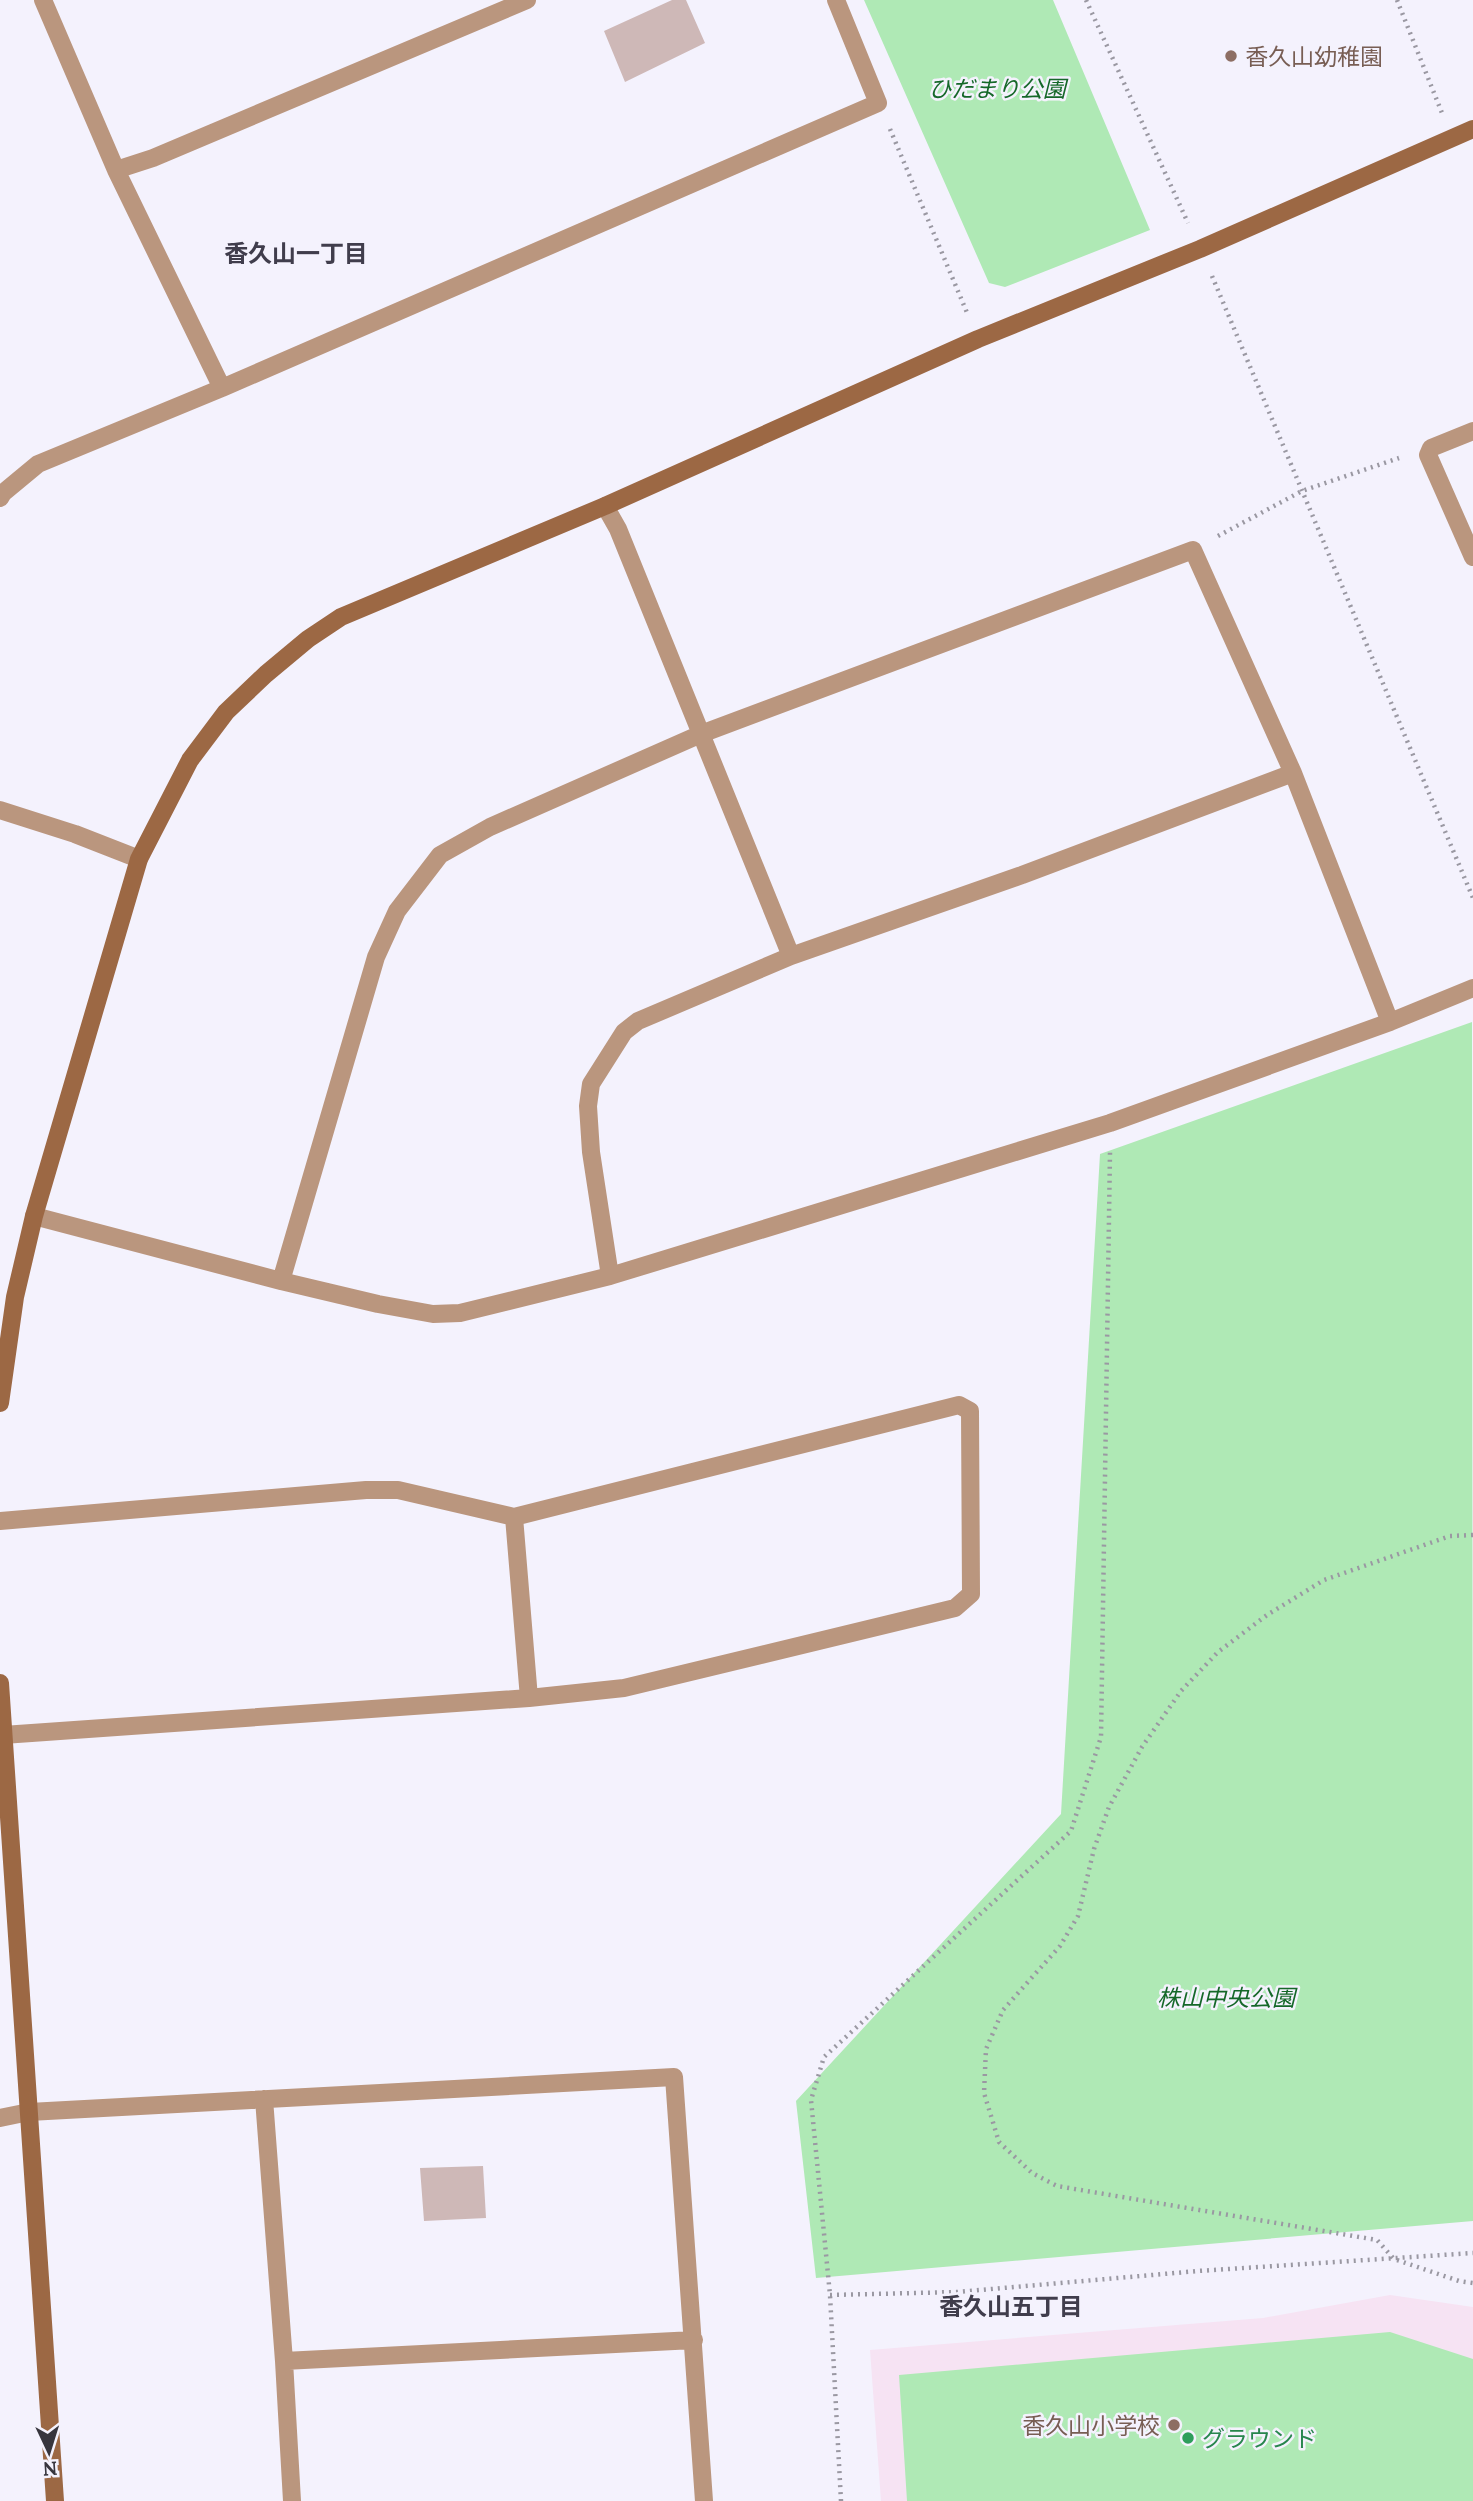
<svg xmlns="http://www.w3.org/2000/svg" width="1473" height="2501" font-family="Lora,'Noto Sans JP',serif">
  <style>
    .education { fill: #f6e3f3 }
    .green { fill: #afe9b5 }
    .building { fill: #ceb8b7 }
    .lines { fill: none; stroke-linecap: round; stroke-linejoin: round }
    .path { stroke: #9a98a2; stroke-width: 4.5; stroke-dasharray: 2 5; stroke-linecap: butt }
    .street { stroke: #ba967e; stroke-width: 18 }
    .secondary { stroke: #9c6844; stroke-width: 18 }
    .education-dot { fill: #8d6e63; stroke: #f4f2fd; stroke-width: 2.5 }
    .leisure-dot { fill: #2e9e5b; stroke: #f4f2fd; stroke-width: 2.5 }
    .labels { text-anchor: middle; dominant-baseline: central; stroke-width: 5; stroke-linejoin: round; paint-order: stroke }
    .education-label { font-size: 23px; fill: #785e54; stroke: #f4f2fd; text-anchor: start }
    .park-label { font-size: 23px; font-style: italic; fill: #156829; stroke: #f4f2fd }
    .leisure-label { font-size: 23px; fill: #27864d; stroke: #f4f2fd; text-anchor: start }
    .neighbourhood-label { font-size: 24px; font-weight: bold; fill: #403d4c; stroke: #f4f2fd }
  </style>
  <rect width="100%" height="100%" fill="#f4f2fd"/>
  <!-- education -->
  <path class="education" d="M 1390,2295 L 1473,2307 L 1473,2501 L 881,2501 L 870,2350 L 1263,2318 Z"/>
  <!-- green -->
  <path class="green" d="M 864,0 L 1053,0 L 1150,230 L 1005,287 L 989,283 Z
    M 1472,1022 L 1473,2221 L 816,2278 L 796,2101 L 1061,1814 L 1100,1154 Z
    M 1390,2332 L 1473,2359 L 1473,2501 L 907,2501 L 899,2375 Z"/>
  <!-- building -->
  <path class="building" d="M 672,0 L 686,0 L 705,43 L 625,82 L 604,31 Z
    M 483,2166 L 486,2218 L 424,2221 L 420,2168 Z"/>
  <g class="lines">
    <!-- path -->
    <path class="path" d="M 1086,0 L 1188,223
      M 1397,0 L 1442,113
      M 890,129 L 968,315
      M 1212,276 L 1473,898
      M 1218,536 L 1302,491 L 1399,458
      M 1473,1535 L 1450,1536 L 1324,1580 L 1267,1615 L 1218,1652 L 1181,1691 L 1142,1747 L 1109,1807 L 1094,1849 L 1078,1916 L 1060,1946 L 1003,2010 L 986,2049 L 984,2093 L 999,2142 L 1032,2173 L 1057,2186 L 1377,2240 L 1394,2259 L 1459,2281 L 1473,2283
      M 830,2295 L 957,2292 L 1198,2271 L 1473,2253
      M 841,2501 L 830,2295 L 811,2100 L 824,2057 L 1071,1831 L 1101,1737 L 1110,1152"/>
    <!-- street -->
    <path class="street" d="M 116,170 L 153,158 L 527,0
      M 222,388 L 878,103 L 836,0
      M 1473,431 L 1431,448 L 1428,455 L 1473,557
      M 0,498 L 3,493 L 38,464 L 222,388 L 116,170 L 43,0
      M 605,506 L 618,529 L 791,956
      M 0,810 L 75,834 L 139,859
      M 34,1216 L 281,1281 L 378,1304 L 433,1314 L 460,1313 L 610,1276 L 1110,1123 L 1390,1022 L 1473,988
      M 610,1276 L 591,1152 L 588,1106 L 591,1084 L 624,1032 L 638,1021 L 791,956 L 1022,875 L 1293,773
      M 281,1281 L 376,957 L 397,911 L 440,855 L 490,827 L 701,734 L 1193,550 L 1293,773 L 1390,1022
      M 514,1517 L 529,1698
      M 0,1521 L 366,1490 L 398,1490 L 514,1517 L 959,1405 L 970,1411 L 971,1594 L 955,1608 L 624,1688 L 529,1698 L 3,1735
      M 264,2099 L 284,2361 L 292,2501
      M 0,2118 L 29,2112 L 674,2077 L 704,2501
      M 284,2361 L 694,2340"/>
    <!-- secondary -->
    <path class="secondary" d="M 0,1403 L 15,1297 L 34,1216 L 139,859 L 190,760 L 226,712 L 266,674 L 308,639 L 341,617 L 605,506 L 978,339 L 1200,249 L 1473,129
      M 0,1683 L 55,2501"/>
  </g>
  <!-- markers -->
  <g class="education-dot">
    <circle cx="1231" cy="56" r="7"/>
    <circle cx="1174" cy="2425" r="7"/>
  </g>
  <circle class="leisure-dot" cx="1188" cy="2438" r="7"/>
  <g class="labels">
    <!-- education labels -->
    <g class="education-label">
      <text x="1245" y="56">香久山幼稚園</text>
      <text x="1160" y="2425" text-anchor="end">香久山小学校</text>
    </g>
    <!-- park labels -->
    <g class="park-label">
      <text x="997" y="88">ひだまり公園</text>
      <text x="1226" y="1997">株山中央公園</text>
    </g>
    <!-- leisure labels -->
    <g class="leisure-label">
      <text x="1202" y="2438">グラウンド</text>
    </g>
    <!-- neighbourhood labels -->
    <g class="neighbourhood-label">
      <text x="296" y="253">香久山一丁目</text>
      <text x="1011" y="2306">香久山五丁目</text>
    </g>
  </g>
  <!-- north arrow -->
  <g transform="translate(49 2452) rotate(176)" stroke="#f4f2fd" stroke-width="5" paint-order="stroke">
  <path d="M0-5L12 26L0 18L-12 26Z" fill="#37353d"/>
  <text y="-10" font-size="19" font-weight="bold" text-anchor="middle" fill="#37353d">N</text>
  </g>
</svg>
